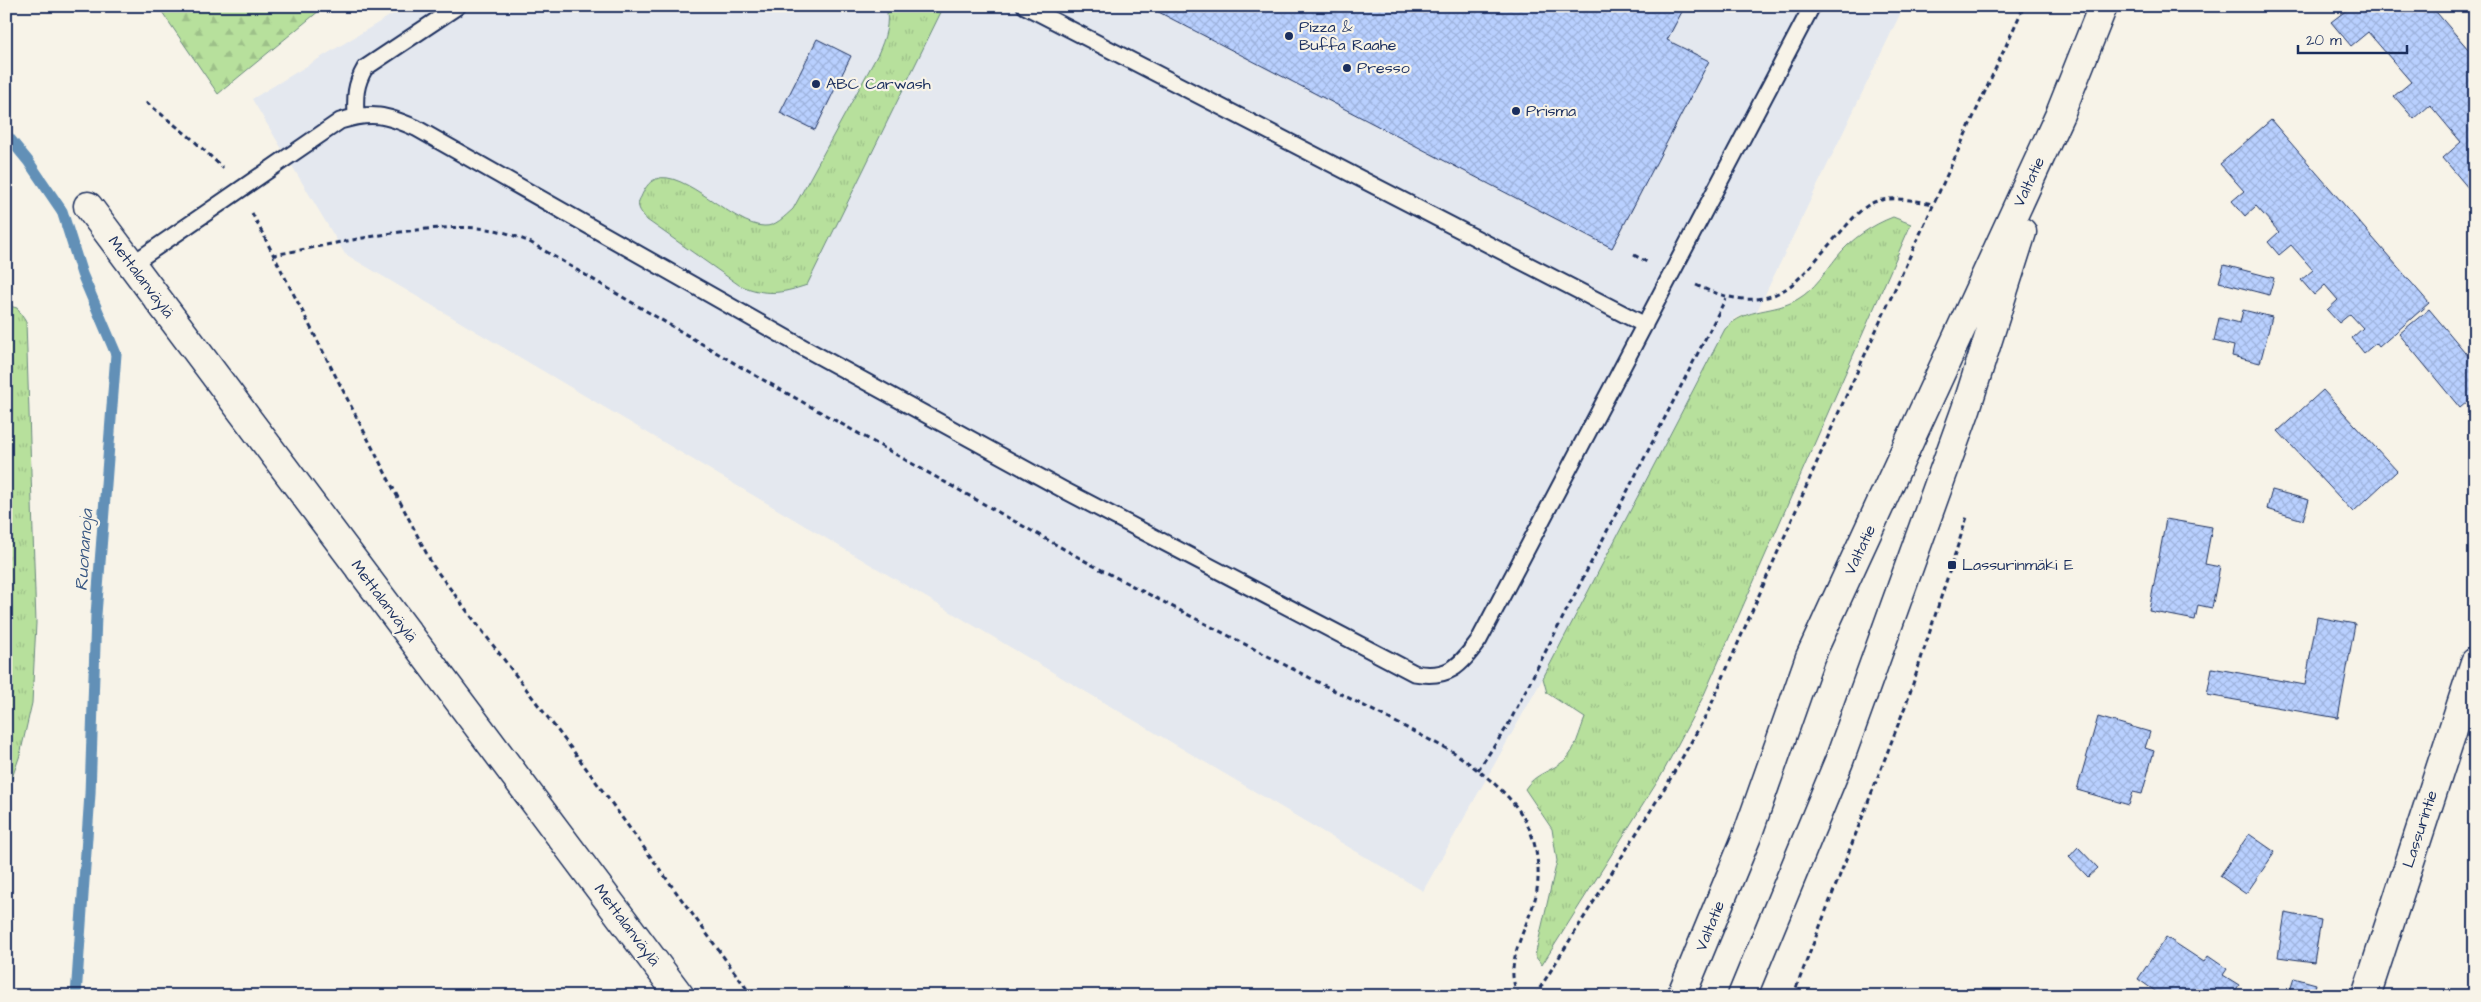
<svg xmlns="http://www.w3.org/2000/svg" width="2481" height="1002" font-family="'Architects Daughter',sans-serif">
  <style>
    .built { fill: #e4e8ef }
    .grass { fill: url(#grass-tufts); stroke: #69887d }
    .forest { fill: url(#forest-firs); stroke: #69887d }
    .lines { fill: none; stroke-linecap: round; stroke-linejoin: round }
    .stream { stroke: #6290b7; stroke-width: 11 }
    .building { fill: url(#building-cross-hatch); stroke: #1b2f5e }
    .service-casing { stroke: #1b2f5e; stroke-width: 19 }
    .minor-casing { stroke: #1b2f5e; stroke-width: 31 }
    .trunk-casing { stroke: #1b2f5e; stroke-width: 31 }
    .path { stroke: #1b2f5e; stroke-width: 3; stroke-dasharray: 5 4; stroke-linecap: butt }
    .service { stroke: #f7f3e8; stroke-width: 15 }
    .minor { stroke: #f7f3e8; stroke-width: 28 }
    .trunk { stroke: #f7f3e8; stroke-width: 28 }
    .poi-dot { fill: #1b2f5e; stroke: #f7f3e8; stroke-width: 2 }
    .labels { text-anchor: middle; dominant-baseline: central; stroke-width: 4.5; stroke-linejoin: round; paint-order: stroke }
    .poi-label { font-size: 16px; fill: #1b2f5e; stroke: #f7f3e8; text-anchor: start }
    .street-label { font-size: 16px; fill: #1b2f5e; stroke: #f7f3e8 }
    .water-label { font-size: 18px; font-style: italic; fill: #385783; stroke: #f7f3e8 }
  </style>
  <defs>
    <pattern id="grass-tufts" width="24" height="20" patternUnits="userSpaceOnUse" patternTransform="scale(1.25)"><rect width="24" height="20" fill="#b7e09c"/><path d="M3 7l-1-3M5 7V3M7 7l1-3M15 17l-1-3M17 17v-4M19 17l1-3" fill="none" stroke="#9dc089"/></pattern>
    <pattern id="forest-firs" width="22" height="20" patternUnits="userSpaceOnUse" patternTransform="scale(1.25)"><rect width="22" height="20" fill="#b7e09c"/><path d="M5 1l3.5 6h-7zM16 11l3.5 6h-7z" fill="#9dc089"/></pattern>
    <pattern id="building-cross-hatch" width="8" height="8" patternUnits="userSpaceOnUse" patternTransform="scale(1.25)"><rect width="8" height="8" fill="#b9d0ff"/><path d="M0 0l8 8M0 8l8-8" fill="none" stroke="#9eb3dd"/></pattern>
  </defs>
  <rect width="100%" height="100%" fill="#f7f3e8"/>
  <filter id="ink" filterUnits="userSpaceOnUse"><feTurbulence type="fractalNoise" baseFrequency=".02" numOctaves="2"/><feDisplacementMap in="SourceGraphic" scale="10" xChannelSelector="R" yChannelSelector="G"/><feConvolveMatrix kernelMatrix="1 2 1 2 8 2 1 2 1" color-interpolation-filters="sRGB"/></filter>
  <g filter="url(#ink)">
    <!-- built -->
    <path class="built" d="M 406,6 L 1904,6 L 1757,311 L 1735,318 L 1725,329 L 1543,678 L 1423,891 L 345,254 L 252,99 Z"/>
    <!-- grass -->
    <path class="grass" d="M 886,6 L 944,6 L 807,285 C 780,294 766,296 739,285 L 647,220 C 641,212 635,206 641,197 C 644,190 648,182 656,179 C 683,168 734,226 764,226 C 775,227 785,216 793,209 L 878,54 C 885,38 890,24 886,6 Z
      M 1893,217 L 1911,224 L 1703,697 L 1661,776 L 1542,965 L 1535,956 L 1557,861 L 1552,829 L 1525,789 C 1535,773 1551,772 1565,760 C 1575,752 1580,730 1585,718 L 1547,693 L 1543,678 L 1725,329 C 1747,306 1774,314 1798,299 C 1815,289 1825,272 1837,257 C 1851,239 1872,225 1893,217 Z
      M 6,305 L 17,308 L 26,322 L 36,623 L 32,703 L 20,755 L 6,795 Z"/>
    <!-- forest -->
    <path class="forest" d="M 158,6 L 325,6 L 218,94 Z"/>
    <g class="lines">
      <!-- stream -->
      <path class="stream" d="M 6,134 L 28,161 L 62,211 L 82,274 L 116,354 L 96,615 L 90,794 L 76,996"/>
    </g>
    <!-- building -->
    <path class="building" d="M 1147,6 L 1685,6 L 1667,40 L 1709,61 L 1612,248 Z
      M 2346,6 L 2431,6 L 2475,57 L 2474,195 L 2443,158 L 2461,142 L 2430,105 L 2414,119 L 2394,96 L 2411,82 L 2368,32 L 2351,46 L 2331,22 L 2348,9 Z
      M 817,39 L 851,56 L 815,130 L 780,113 Z
      M 2271,120 L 2429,303 L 2379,347 L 2376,343 L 2364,353 L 2352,338 L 2363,328 L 2350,314 L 2339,323 L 2327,310 L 2338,300 L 2325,285 L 2314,295 L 2301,280 L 2313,270 L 2291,245 L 2279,255 L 2268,242 L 2279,232 L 2256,206 L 2245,216 L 2232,201 L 2244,191 L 2220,164 Z
      M 2224,265 L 2274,278 L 2269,295 L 2219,282 Z
      M 2429,309 L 2475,364 L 2475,395 L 2460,408 L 2399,334 Z
      M 2243,310 L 2272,317 L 2260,363 L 2232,356 L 2234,346 L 2214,341 L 2219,318 L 2240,323 Z
      M 2323,390 L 2397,471 L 2353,512 L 2278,431 Z
      M 2272,490 L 2309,500 L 2303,520 L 2267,509 Z
      M 2166,519 L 2212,527 L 2205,564 L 2220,567 L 2212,608 L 2198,605 L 2195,620 L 2149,611 Z
      M 2317,617 L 2355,624 L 2338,718 L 2207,695 L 2212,668 L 2305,685 Z
      M 2098,717 L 2150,732 L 2145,748 L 2154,751 L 2142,794 L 2133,792 L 2129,805 L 2077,790 Z
      M 2249,834 L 2275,852 L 2246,894 L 2220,876 Z
      M 2078,847 L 2098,868 L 2088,877 L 2069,857 Z
      M 2285,913 L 2321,920 L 2314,962 L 2278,957 Z
      M 2166,937 L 2204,962 L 2208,956 L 2227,969 L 2223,975 L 2239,985 L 2232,996 L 2162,996 L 2138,979 Z
      M 2294,978 L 2316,984 L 2313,996 L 2289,994 Z"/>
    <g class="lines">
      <defs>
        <path id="service" d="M 1025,6 L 1645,325
          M 356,116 C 355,97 355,85 365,68 L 458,6
          M 132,264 L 340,121 C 372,111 386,115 416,128 L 806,349 L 1062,489 L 1414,673 C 1449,679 1459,667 1479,640 L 1812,6"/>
        <path id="minor" d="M 88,206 L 680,996
          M 2366,996 L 2475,662"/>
        <path id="trunk" d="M 1681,996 L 1747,836 L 1810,657 L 2060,114 L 2103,6
          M 1742,996 L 1839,761 L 1966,409 L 2022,232"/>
      </defs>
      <!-- service casing -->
      <use href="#service" class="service-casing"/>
      <!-- minor casing -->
      <use href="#minor" class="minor-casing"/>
      <!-- trunk casing -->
      <use href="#trunk" class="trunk-casing"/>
      <!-- path -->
      <path class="path" d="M 146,102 L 191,138 L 223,168
        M 252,213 L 433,566 L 583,764 L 752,996
        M 273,255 C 338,244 437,218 499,231 C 509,233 519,238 528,241 L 751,373 L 1094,566 L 1455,753 C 1483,774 1514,795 1529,828 C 1538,849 1541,877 1535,899 C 1528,926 1499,972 1521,996
        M 1634,255 L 1647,262
        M 1696,285 C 1726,299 1760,308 1790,286 C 1806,274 1825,248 1840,233 C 1849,223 1858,211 1870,204 C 1889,194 1915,201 1934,204
        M 1478,770 L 1507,727 L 1726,298
        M 1535,996 L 1669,781 L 1708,712 L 1837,416 L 2024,6
        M 1793,996 L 1908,699 L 1968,514"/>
      <!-- service -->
      <use href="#service" class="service"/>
      <!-- minor -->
      <use href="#minor" class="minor"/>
      <!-- trunk -->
      <use href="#trunk" class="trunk"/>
    </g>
  </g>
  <!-- markers -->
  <g class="poi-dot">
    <circle cx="1289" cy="36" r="5"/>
    <circle cx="1347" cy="68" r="5"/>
    <circle cx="816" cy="84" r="5"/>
    <circle cx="1516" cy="111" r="5"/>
    <rect x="1947" y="560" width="10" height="10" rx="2.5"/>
  </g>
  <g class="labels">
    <!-- poi labels -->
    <g class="poi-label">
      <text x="1299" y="27">Pizza &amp;<tspan x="1299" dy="18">Buffa Raahe</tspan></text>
      <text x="1357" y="68">Presso</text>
      <text x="826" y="84">ABC Carwash</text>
      <text x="1526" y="111">Prisma</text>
      <text x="1962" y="565">Lassurinmäki E</text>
    </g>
    <!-- street labels -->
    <g class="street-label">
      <text transform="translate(2029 182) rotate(-65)">Valtatie</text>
      <text transform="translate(141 277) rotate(53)">Mettalanväylä</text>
      <text transform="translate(1860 550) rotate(-65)">Valtatie</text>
      <text transform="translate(384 601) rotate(53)">Mettalanväylä</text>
      <text transform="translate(2420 829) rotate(-72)">Lassurintie</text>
      <text transform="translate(627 925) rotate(53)">Mettalanväylä</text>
      <text transform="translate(1710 926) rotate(-68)">Valtatie</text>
    </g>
    <!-- water labels -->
    <g class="water-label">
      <text transform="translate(84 550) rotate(-86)">Ruonanoja</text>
    </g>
  </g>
  <!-- margin -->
  <rect width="2481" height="1002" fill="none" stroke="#f7f3e8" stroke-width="25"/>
  <rect x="12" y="12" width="2456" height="977" fill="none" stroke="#1b2f5e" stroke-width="2" filter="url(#ink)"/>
  <!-- scale -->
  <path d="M2298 45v8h109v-8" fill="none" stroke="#1b2f5e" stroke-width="2.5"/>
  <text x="2306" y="45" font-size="15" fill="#1b2f5e" stroke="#f7f3e8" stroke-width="4" paint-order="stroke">20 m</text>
</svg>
